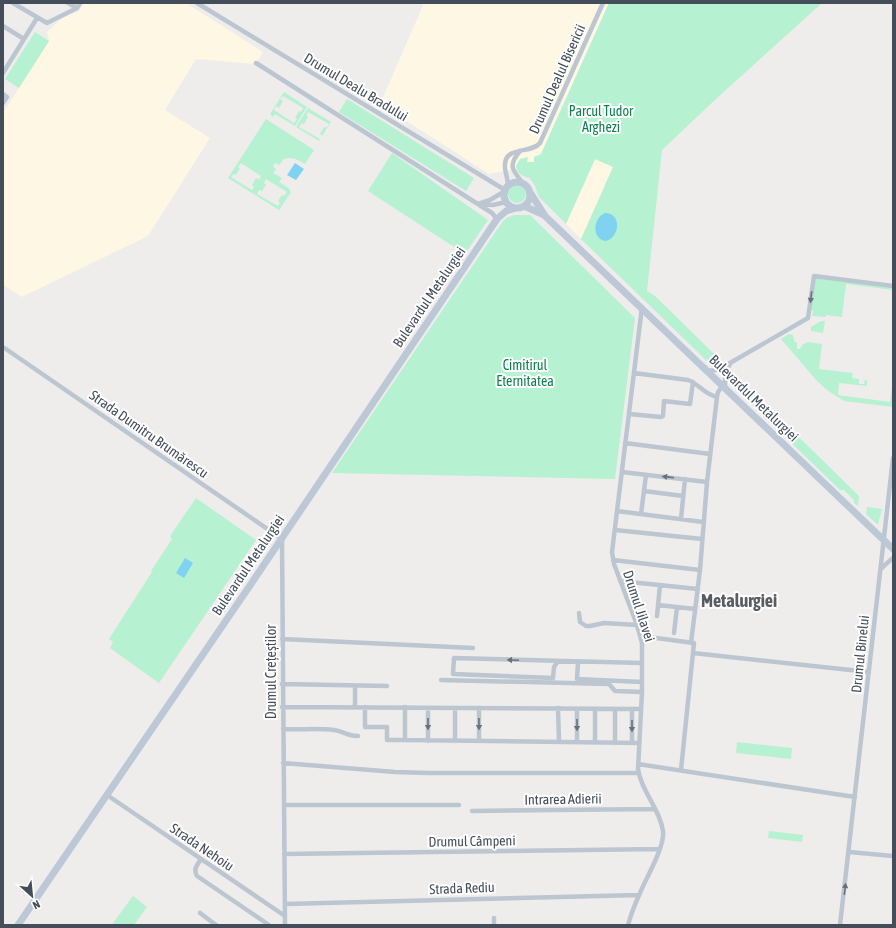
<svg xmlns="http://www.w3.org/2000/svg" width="896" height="928" font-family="'Asap Condensed',sans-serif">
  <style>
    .commercial { fill: #fdf7e3 }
    .green { fill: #b6f1d1; fill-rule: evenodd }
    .water { fill: #80d2f1 }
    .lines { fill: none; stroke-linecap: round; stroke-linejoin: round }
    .minor { stroke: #bcc6d0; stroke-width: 4.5 }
    .secondary { stroke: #bdc8d7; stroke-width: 7 }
    .oneway { fill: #68727e }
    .labels { text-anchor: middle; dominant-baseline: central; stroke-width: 4; stroke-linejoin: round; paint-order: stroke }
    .street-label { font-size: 14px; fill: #444e5b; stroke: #fff }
    .park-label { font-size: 14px; fill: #108050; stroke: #fff }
    .district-label { font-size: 18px; font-weight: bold; fill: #595c62; stroke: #fff }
  </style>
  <rect width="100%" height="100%" fill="#efecec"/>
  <!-- commercial -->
  <path class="commercial" d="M 84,3 L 186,3 L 263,52 L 256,64 L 196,59 L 165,110 L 210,138 L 148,236 L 22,297 L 3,285 L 3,113 L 49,41 L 47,32 L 62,18 L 79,11 Z
    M 424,3 L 609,3 L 541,154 L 529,177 L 514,169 L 489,174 L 380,104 Z
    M 595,159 L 614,167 L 581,239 L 566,224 Z"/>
  <!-- green -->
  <path class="green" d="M 609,3 L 822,3 L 717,98 L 662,150 L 647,291 L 655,296 L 859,496 L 858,506 L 854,503 L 854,500 L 844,490 L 840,490 L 581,239 L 613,167 L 595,159 L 566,224 L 539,197 L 535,186 L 529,177 L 528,178 C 522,175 517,174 516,166 L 520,159 L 528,157 L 527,162 L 534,162 L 534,157 L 541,154 Z
    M 35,32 L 49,41 L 19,88 L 5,79 Z
    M 284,92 L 307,107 L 295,126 L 275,114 L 273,117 L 270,114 ZM 283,96 L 303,108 L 301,112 L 299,111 L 295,118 L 297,119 L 294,123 L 274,110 L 276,106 L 279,108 L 283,101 L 280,99 Z
    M 347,99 L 474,178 L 466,191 L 339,112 Z
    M 308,108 L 331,122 L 319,141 L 296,127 ZM 308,112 L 329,124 L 326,128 L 324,127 L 320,134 L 322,136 L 320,139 L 299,127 L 302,123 L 304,124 L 308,117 L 306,115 Z
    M 266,119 L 314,150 L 305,164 C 298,160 292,156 284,159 L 279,165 L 275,163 L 273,166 L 276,169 L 273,173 L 282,178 L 279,182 L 290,189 L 289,190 L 291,192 L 279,210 L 228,178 ZM 241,163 L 261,176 L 259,180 L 256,178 L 252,185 L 254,187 L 252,190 L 231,177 L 234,174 L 236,175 L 240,168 L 238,167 ZM 266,179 L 287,192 L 284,196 L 282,195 L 278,201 L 280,203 L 278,206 L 257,194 L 259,190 L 262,191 L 266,185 L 264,183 Z
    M 392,153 L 488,220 L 465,254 L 368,191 Z
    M508 194a9 9 0 1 1 18 0a9 9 0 1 1-18 0Z
    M 515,215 L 530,215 L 635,318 L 615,479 L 332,473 L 503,221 L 508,217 Z
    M 815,278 L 893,287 L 893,290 L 846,284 L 842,317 L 826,315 L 826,317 L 812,316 L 813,310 L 811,310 Z
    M 821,321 L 825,321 L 823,333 L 811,331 L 811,327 Z
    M 789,334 L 793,335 L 794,341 L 797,343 L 797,349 L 800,349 L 802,345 L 808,342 L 822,344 L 819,369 L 853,373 L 852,378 L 859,379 L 859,384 L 864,384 L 865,380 L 867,380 L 867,386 L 839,383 L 838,395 L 890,402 L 893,379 L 893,407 L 844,401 L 827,390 L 817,381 L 781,339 Z
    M 196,498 L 256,540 L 159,683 L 110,648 L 113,642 L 109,639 L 152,572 L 151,571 L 172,539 L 170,536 Z
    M 867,507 L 882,509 L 878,524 L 877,524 L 866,514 Z
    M 737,742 L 792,748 L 791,759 L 736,753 Z
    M 769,831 L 803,835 L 802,842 L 768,838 Z
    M 133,896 L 147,907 L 134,925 L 117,925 L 113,923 Z"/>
  <!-- water -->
  <path class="water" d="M 295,163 L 304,169 L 296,180 L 287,175 Z
    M 605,213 C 622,213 620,237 606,241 C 591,239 593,218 605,213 Z
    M 185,558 L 193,563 L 184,578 L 176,573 Z"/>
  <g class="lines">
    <!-- minor -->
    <path class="minor" d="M 13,3 L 47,23 L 77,8 L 80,3
      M 68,3 L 77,8
      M 197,3 L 505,190
      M 3,26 L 24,39
      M 256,63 L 492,213 L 497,219
      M 3,73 L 37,18
      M 3,94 L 7,97 L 3,103
      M 520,151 C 508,165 512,170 522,182
      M 508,185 C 508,178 504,171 505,164 C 506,146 531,154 540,143 L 603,3
      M 478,204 L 490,200 L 505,191
      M 479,204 L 493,205 L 506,202
      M 3,347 L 282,539 L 285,925
      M 707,371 L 716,370 L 723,367 L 808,318 L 814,276 L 893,286
      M 634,373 L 688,380 C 699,384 705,395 717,397
      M 725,387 L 725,372 L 730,364
      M 629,414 L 661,417 L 663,416 L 664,401 L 690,404 L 693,382
      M 625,443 L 710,454
      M 622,472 L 707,482
      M 644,491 L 683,496
      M 617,511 L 703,522
      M 641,514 L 646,475
      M 681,519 L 685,479
      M 615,530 L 702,539
      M 613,560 L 700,570 L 691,643
      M 881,569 L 887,563 L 893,558
      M 700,570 L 707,482 L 717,397 L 718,392 L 723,385
      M 620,581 L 698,589
      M 658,605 L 695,609
      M 579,613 L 580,622 L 586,626 L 590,626 L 604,623 L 637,625
      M 657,616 L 660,585
      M 674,633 L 677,607
      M 641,636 L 694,643 L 681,770
      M 282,639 L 473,648
      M 693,653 L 869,672
      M 558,661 L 554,667 L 553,678 L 453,674 L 454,658 L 642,663
      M 578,662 L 577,679 L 642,682
      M 441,680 L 609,684 L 615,691 L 642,692
      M 282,684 L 387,686
      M 282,707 L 641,709
      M 355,707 L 355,686
      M 365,707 L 365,727 L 387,727 L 387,740 L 405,740
      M 405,707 L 405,740 L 639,743
      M 428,708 L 428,741
      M 455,708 L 455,741
      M 479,708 L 479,741
      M 558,708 L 559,742
      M 577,709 L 577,742
      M 595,709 L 595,742
      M 615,709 L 615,743
      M 632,709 L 632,743
      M 283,729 C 300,730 317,728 334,730 C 343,731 347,736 358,736
      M 283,763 L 395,772 L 429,773 L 639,773
      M 638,764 L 855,797
      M 107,795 L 285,916
      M 284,805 L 459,805
      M 472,811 L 654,809
      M 849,852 L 893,856
      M 284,854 L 660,849
      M 201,859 C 197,865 193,869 197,876 L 269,925
      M 285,904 L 639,895
      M 200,913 L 216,925
      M 494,925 L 494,918
      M 628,925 C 631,914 635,904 640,893 C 646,878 665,847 663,831 C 660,809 641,791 638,769 L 642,692 L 642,643 L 637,625 L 614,564 L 612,552 L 642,307
      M 840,925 L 893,458"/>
    <!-- secondary -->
    <path class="secondary" d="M504 195a13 13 0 1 1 26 0a13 13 0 1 1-26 0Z
      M 531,194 L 545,216 L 893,549
      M 524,206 L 544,215
      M 18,925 L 251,584 L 497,219 L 506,211 L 516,208"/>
  </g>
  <!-- one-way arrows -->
  <defs><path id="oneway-solid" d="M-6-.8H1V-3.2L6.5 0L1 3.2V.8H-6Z"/></defs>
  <g class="oneway">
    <use href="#oneway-solid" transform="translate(811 297) rotate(97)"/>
    <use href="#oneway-solid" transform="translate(668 477) rotate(-173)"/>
    <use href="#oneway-solid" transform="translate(513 660) rotate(-178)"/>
    <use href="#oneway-solid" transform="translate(428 724) rotate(90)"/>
    <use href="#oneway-solid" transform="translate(479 724) rotate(90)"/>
    <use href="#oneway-solid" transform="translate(577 725) rotate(90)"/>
    <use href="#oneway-solid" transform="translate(632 726) rotate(90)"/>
    <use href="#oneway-solid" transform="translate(845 889) rotate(-83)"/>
  </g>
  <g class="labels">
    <!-- street labels -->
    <g class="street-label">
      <text transform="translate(557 79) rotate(-66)">Drumul Dealul Bisericii</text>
      <text transform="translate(356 87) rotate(31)">Drumul Dealu Bradului</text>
      <text transform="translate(429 297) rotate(-56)">Bulevardul Metalurgiei</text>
      <text transform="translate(754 398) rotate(44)">Bulevardul Metalurgiei</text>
      <text transform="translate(149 434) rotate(35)">Strada Dumitru Brumărescu</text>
      <text transform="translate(248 565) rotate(-56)">Bulevardul Metalurgiei</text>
      <text transform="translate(639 606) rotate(72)">Drumul Jilavei</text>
      <text transform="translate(860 654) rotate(-84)">Drumul Binelui</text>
      <text transform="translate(271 672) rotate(-90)">Drumul Crețeștilor</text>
      <text transform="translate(563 799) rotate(-1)">Intrarea Adierii</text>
      <text transform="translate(472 841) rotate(-1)">Drumul Câmpeni</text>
      <text transform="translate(202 847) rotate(34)">Strada Nehoiu</text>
      <text transform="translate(462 888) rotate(-2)">Strada Rediu</text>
    </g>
    <!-- park labels -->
    <g class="park-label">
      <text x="601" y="111">Parcul Tudor<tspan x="601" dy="16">Arghezi</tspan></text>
      <text x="525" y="365">Cimitirul<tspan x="525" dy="16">Eternitatea</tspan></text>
    </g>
    <!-- district labels -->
    <g class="district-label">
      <text x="739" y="600">Metalurgiei</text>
    </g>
  </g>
  <!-- border -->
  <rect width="896" height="928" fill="none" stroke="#444e5b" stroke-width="8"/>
  <!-- north arrow -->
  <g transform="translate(32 896) rotate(153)" stroke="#ffffff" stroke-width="3" paint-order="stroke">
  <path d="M0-3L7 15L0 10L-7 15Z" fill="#444e5b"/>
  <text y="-6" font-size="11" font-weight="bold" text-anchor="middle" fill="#444e5b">N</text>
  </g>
</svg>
